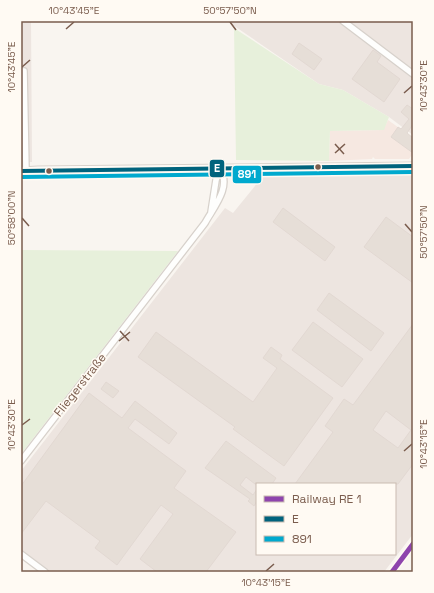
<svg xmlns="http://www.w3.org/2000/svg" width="434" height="593" font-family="'Space Grotesk',sans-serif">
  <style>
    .commercial { fill: #f6e8e1 }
    .industrial { fill: #ede5e0; fill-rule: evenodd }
    .green { fill: #e7f0db }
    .building { fill: #e6ded7; stroke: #e2d8d2; fill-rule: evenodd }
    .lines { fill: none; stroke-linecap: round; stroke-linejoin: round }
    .street-casing { stroke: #d7d1cb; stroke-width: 8 }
    .secondary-casing { stroke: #d9d2cb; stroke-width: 9 }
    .street { stroke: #fefefd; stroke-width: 5.5 }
    .secondary { stroke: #fefefd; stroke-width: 7 }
    .bus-1-casing { stroke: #fffaf3; stroke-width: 7 }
    .bus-2-casing { stroke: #fffaf3; stroke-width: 7 }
    .bus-1 { stroke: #00637d; stroke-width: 4 }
    .bus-2 { stroke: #00a9ce; stroke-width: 4 }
    .rail-1-casing { stroke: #fffaf3; stroke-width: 8 }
    .rail-1 { stroke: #8e44ad; stroke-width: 5 }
    .ticks { fill: none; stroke: #7a5c4d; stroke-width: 1.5 }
    .bus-dot { fill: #7a5c4d; stroke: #fffaf3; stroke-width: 1.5 }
    .labels { text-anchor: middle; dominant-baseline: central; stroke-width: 3; stroke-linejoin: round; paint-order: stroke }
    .street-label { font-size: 12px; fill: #7a5c4d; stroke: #fffaf3 }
    .line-badge { stroke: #fffaf3; stroke-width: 1.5 }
    .badge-label { font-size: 11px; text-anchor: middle; font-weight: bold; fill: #fff }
    .neatline { fill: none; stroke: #7a5c4d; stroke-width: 1.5 }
    .ticks-label { font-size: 10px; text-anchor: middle; fill: #7a5c4d }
  </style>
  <rect width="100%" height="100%" fill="#f9f5f0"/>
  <!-- commercial -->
  <path class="commercial" d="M 388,120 L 413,138 L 413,153 L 409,159 L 375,159 L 373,157 L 372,159 L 329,161 L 330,131 L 383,130 Z"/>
  <!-- industrial -->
  <path class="industrial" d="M 21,21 L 31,21 L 32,162 L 21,162 Z
    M 227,21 L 413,21 L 413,135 L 389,117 L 343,90 L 319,84 Z
    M 413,174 L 413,534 L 384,572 L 48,572 L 21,552 L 21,471 L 225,208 L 233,213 L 263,176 ZM 257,484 L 395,484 L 395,554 L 257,554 Z"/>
  <!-- green -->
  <path class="green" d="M 234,28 L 319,84 L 343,90 L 389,117 L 384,130 L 330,131 L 329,161 L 236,160 Z
    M 21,250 L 178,251 L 21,454 Z"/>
  <!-- building -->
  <path class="building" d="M 299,43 L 322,59 L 314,70 L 292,54 Z
    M 373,50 L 381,56 L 377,62 L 400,79 L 384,102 L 352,79 Z
    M 407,105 L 413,109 L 413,124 L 407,133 L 413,138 L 413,153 L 391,137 L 398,127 L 401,129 L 409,119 L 401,112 Z
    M 283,208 L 335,247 L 325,261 L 273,222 Z
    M 386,217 L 413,237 L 413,283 L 364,247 Z
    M 329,293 L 384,333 L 371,351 L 317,310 Z
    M 313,322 L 363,359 L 342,387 L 292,350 Z
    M 413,324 L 413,464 L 398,484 L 295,484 L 333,432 L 325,426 L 344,399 L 353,405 ZM 386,411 L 411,430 L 398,448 L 373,430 Z
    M 156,332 L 253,402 L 277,368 L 263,358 L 271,347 L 282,355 L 280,359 L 333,398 L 284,466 L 233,429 L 235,427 L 138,357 Z
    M 106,382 L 119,391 L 113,398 L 101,389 Z
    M 89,393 L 122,418 L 135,401 L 177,433 L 169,444 L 135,419 L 128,428 L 186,471 L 174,488 L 236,532 L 206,572 L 157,572 L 140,559 L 173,514 L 161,505 L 117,565 L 95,548 L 100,541 L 46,501 L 21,534 L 21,486 Z
    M 226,441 L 276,478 L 272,484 L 255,484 L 246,477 L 240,485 L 253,495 L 257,489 L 257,501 L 254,506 L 248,501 L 250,499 L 205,468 Z"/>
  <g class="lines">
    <defs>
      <path id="street" d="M 343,21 L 413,74
        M 21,71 L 24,71 L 26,171
        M 21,461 L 205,223 C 213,208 232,187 220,169 L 216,180 L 211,212
        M 21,554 L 45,572"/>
      <path id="secondary" d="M 21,171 L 38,170 L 413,166"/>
    </defs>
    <!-- street casing -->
    <use href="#street" class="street-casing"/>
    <!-- secondary casing -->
    <use href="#secondary" class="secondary-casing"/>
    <!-- street -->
    <use href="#street" class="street"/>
    <!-- secondary -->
    <use href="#secondary" class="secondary"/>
    <defs>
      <path id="bus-1" d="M 21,171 L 413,166"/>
      <path id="bus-2" d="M 21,177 L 413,172"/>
    </defs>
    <!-- bus-1 casing -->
    <use href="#bus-1" class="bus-1-casing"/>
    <!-- bus-2 casing -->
    <use href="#bus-2" class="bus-2-casing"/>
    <!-- bus-1 -->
    <use href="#bus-1" class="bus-1"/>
    <!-- bus-2 -->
    <use href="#bus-2" class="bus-2"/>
    <defs>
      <path id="rail-1" d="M 392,572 L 413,544"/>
    </defs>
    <!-- rail-1 casing -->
    <use href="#rail-1" class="rail-1-casing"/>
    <!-- rail-1 -->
    <use href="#rail-1" class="rail-1"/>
  </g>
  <!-- ticks -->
  <path class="ticks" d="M 230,22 L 236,30M 66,29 L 74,22M 22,67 L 30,60M 404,93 L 412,86M 335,144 L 344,154M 335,153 L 345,144M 22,218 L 29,226M 405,224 L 412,232M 120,331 L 129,341M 119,341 L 130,332M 22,425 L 30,419M 404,451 L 412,444M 266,571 L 274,564"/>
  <!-- markers -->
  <g class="bus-dot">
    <circle cx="318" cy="167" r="3.5"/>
    <circle cx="49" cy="171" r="3.5"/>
  </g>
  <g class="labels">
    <!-- street labels -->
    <g class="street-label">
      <text transform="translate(80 385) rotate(-52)">Fliegerstraße</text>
    </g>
  </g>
  <g class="line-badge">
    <rect x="209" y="159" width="16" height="19" rx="4" fill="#00637d"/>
    <rect x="232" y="165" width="30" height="19" rx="4" fill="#00a9ce"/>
  </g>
  <g class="badge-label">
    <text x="217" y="172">E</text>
    <text x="247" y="178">891</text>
  </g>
  <!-- border -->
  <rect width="434" height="593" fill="none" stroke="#fffaf3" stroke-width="44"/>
  <!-- legend -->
  <rect x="256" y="483" width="140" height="72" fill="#fffaf3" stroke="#cabbb1"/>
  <rect x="264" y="496" width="20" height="6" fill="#8e44ad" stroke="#cabbb1"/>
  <text x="292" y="503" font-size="12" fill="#7a5c4d">Railway RE 1</text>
  <rect x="264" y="516" width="20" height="6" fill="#00637d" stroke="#cabbb1"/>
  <text x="292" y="523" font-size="12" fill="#7a5c4d">E</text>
  <rect x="264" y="536" width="20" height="6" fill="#00a9ce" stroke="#cabbb1"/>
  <text x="292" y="543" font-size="12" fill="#7a5c4d">891</text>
  <rect x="22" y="22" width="390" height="549" class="neatline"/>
  <g class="ticks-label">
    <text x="74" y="14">10°43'45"E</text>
    <text x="230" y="14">50°57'50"N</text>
    <text transform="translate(11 67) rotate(-90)" y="4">10°43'45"E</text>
    <text transform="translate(423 86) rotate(-90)" y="4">10°43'30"E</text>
    <text transform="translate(11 218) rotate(-90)" y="4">50°58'00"N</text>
    <text transform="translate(423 232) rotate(-90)" y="4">50°57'50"N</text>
    <text transform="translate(11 425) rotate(-90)" y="4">10°43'30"E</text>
    <text transform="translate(423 444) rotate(-90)" y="4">10°43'15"E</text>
    <text x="266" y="586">10°43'15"E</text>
  </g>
</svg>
